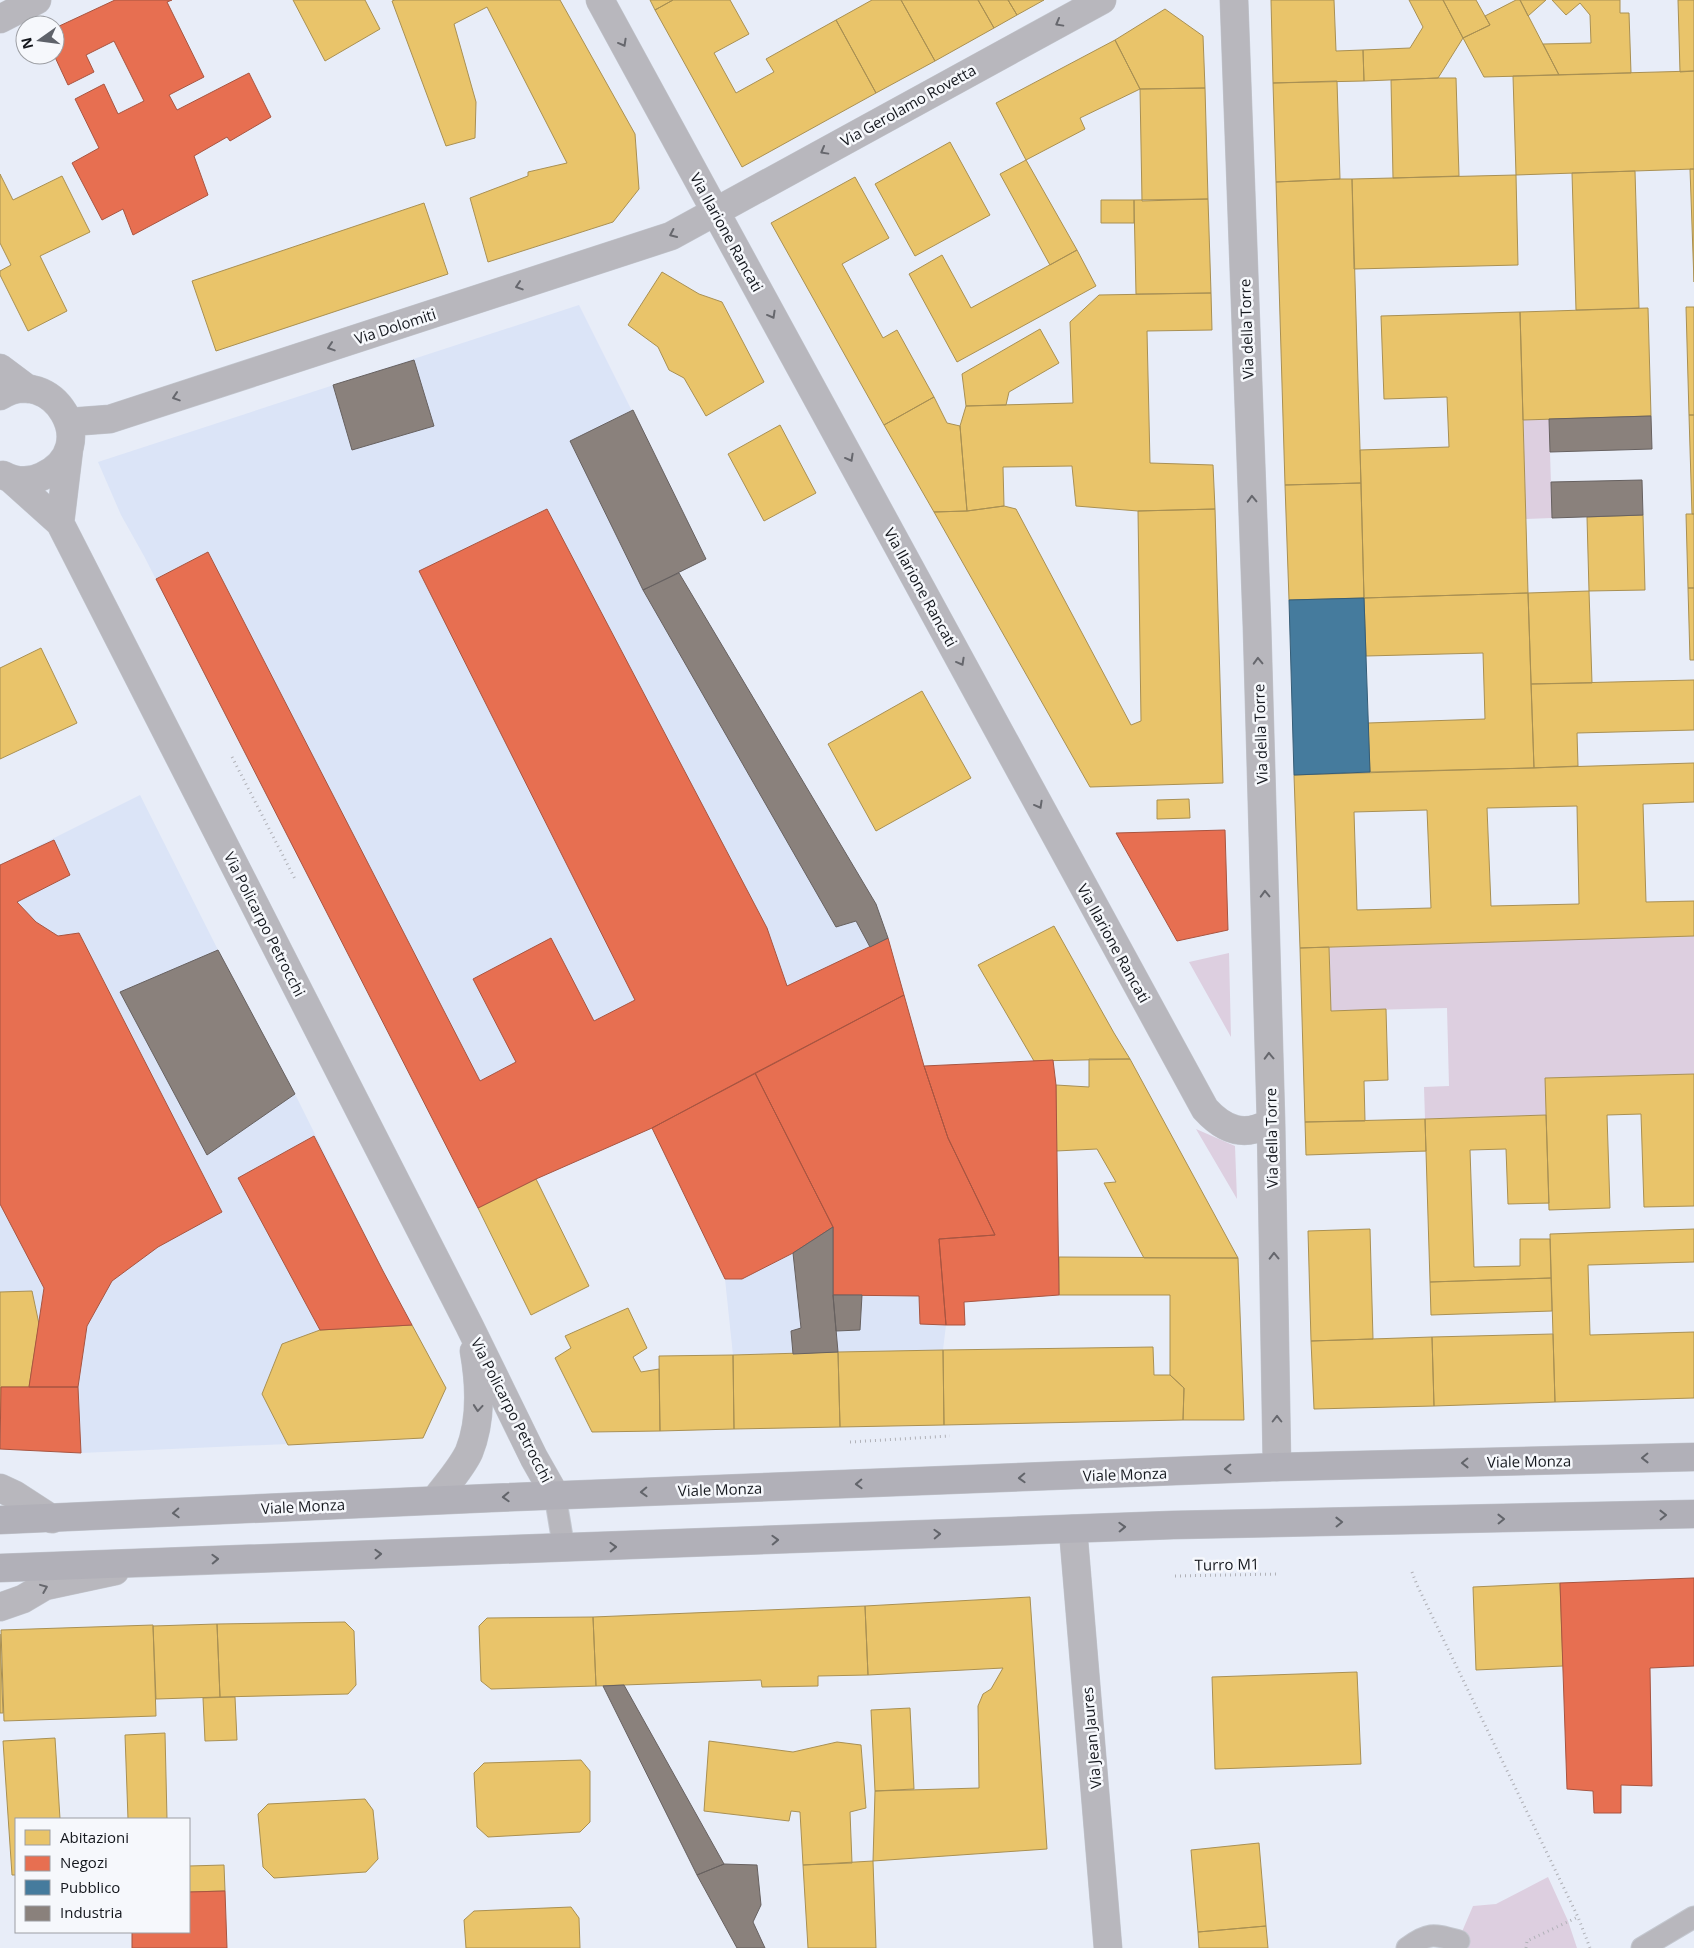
<svg xmlns="http://www.w3.org/2000/svg" width="1694" height="1948" font-family="'Open Sans',sans-serif">
  <style>
    .built { fill: #dbe4f7 }
    .green { fill: #ddcfe0 }
    .homes { fill: #e9c46a; stroke: #a99053; fill-rule: evenodd }
    .shops { fill: #e76f51; stroke: #a85541 }
    .public { fill: #457b9d; stroke: #365d77 }
    .industry { fill: #8a817c; stroke: #676160 }
    .lines { fill: none; stroke-linecap: round; stroke-linejoin: round }
    .lane-casing { stroke: #c3c7cf; stroke-width: 23 }
    .street-casing { stroke: #c3c7cf; stroke-width: 29 }
    .primary-casing { stroke: #c3c7cf; stroke-width: 29 }
    .path { stroke: #b0b1b7; stroke-width: 3; stroke-dasharray: 1 4; stroke-linecap: butt }
    .lane { stroke: #b8b7bd; stroke-width: 21 }
    .street { stroke: #b8b7bd; stroke-width: 28 }
    .primary { stroke: #b1b0b8; stroke-width: 28 }
    .oneway { stroke: #66676d }
    .oneway2 { stroke: #62646a }
    .labels { text-anchor: middle; dominant-baseline: central; stroke-width: 5; stroke-linejoin: round; paint-order: stroke }
    .street-label { font-size: 15px; fill: #14171d; stroke: #f6f8fc }
  </style>
  <rect width="100%" height="100%" fill="#e8edf8"/>
  <!-- built -->
  <path class="built" d="M 579,305 L 706,559 L 679,573 L 876,904 L 888,938 L 924,1066 L 948,1138 L 946,1325 L 943,1350 L 733,1355 L 725,1279 L 652,1128 L 536,1179 L 478,1208 L 144,556 L 121,515 L 98,462 Z
    M 140,795 L 218,950 L 295,1094 L 383,1271 L 446,1388 L 423,1438 L 81,1453 L 0,1449 L 0,865 Z"/>
  <!-- green -->
  <path class="green" d="M 1549,419 L 1552,518 L 1526,519 L 1523,420 Z
    M 1694,936 L 1694,1074 L 1546,1078 L 1546,1115 L 1425,1119 L 1424,1087 L 1449,1086 L 1447,1008 L 1331,1011 L 1329,947 Z
    M 1229,953 L 1231,1037 L 1189,962 Z
    M 1196,1129 L 1235,1146 L 1237,1199 Z
    M 1548,1877 L 1568,1921 L 1577,1948 L 1455,1948 L 1473,1906 L 1496,1904 Z"/>
  <!-- homes -->
  <path class="homes" d="M 293,0 L 365,0 L 380,29 L 325,61 Z
    M 395,0 L 560,0 L 635,134 L 639,189 L 613,222 L 488,262 L 470,198 L 528,176 L 528,172 L 567,163 L 487,7 L 454,24 L 476,102 L 475,138 L 446,146 L 392,1 Z
    M 650,0 L 673,0 L 655,10 Z
    M 673,0 L 730,0 L 749,34 L 714,53 L 736,93 L 774,72 L 766,59 L 836,20 L 876,93 L 742,167 L 655,10 Z
    M 872,0 L 901,0 L 935,61 L 876,93 L 836,20 Z
    M 901,0 L 978,0 L 994,28 L 935,61 Z
    M 978,0 L 1008,0 L 1017,15 L 994,28 Z
    M 1008,0 L 1044,0 L 1017,15 Z
    M 1271,0 L 1334,0 L 1336,51 L 1363,50 L 1364,81 L 1273,83 Z
    M 1409,0 L 1443,0 L 1463,38 L 1438,78 L 1364,81 L 1363,50 L 1410,48 L 1423,27 Z
    M 1443,0 L 1476,0 L 1490,25 L 1463,38 Z
    M 1516,0 L 1520,0 L 1559,75 L 1484,77 L 1463,38 L 1490,25 L 1485,16 Z
    M 1520,0 L 1546,0 L 1528,16 Z
    M 1552,0 L 1620,0 L 1620,13 L 1629,13 L 1631,73 L 1559,75 L 1543,44 L 1591,43 L 1590,15 L 1580,3 L 1566,15 Z
    M 1678,0 L 1694,0 L 1694,71 L 1680,72 Z
    M 1165,9 L 1203,36 L 1205,88 L 1140,89 L 1115,40 Z
    M 1115,40 L 1140,89 L 1080,118 L 1085,129 L 1026,160 L 996,103 Z
    M 1694,71 L 1694,169 L 1516,175 L 1513,76 Z
    M 1438,78 L 1456,78 L 1459,176 L 1393,178 L 1391,80 Z
    M 1337,81 L 1340,179 L 1276,182 L 1273,83 Z
    M 1205,88 L 1208,199 L 1142,201 L 1140,89 Z
    M 950,142 L 990,215 L 915,256 L 875,184 Z
    M 1026,160 L 1077,250 L 1050,265 L 1000,174 Z
    M 1690,169 L 1694,169 L 1694,282 Z
    M 1635,171 L 1639,308 L 1576,310 L 1572,173 Z
    M 0,174 L 13,200 L 62,176 L 90,232 L 40,256 L 67,311 L 28,331 L 0,275 L 0,271 L 11,265 L 0,243 Z
    M 1516,175 L 1518,265 L 1354,269 L 1352,179 Z
    M 855,177 L 889,238 L 842,264 L 883,338 L 897,330 L 934,397 L 884,425 L 771,223 Z
    M 1340,179 L 1352,179 L 1361,483 L 1285,485 L 1276,182 Z
    M 1208,199 L 1211,293 L 1136,294 L 1134,200 Z
    M 1101,200 L 1134,200 L 1134,223 L 1101,223 Z
    M 424,203 L 448,274 L 216,351 L 192,281 Z
    M 1077,250 L 1096,286 L 957,362 L 909,274 L 942,255 L 971,308 Z
    M 662,272 L 699,294 L 722,302 L 764,382 L 706,416 L 684,378 L 669,370 L 658,347 L 628,325 Z
    M 1211,293 L 1212,330 L 1147,331 L 1150,463 L 1213,465 L 1215,509 L 1138,511 L 1076,506 L 1072,466 L 1003,467 L 1004,506 L 967,511 L 960,426 L 966,406 L 1073,403 L 1070,322 L 1099,295 Z
    M 1686,307 L 1694,307 L 1694,415 L 1689,415 Z
    M 1648,308 L 1651,416 L 1523,420 L 1520,312 Z
    M 1520,312 L 1528,593 L 1364,598 L 1360,450 L 1449,447 L 1447,397 L 1384,399 L 1381,316 Z
    M 1040,329 L 1059,363 L 1009,392 L 1006,405 L 966,406 L 962,374 Z
    M 934,397 L 947,423 L 960,426 L 967,511 L 934,512 L 884,425 Z
    M 1689,415 L 1694,415 L 1694,514 L 1692,514 Z
    M 780,425 L 816,493 L 764,521 L 728,454 Z
    M 1361,483 L 1364,598 L 1289,600 L 1285,485 Z
    M 1004,506 L 1016,509 L 1131,725 L 1141,721 L 1138,511 L 1215,509 L 1223,783 L 1090,787 L 934,512 L 967,511 Z
    M 1686,514 L 1694,514 L 1694,588 L 1688,588 Z
    M 1643,515 L 1645,590 L 1589,591 L 1587,517 Z
    M 1688,588 L 1694,588 L 1694,660 L 1690,660 Z
    M 1589,591 L 1592,683 L 1531,684 L 1528,593 Z
    M 1528,593 L 1534,768 L 1370,772 L 1368,723 L 1485,719 L 1483,653 L 1366,656 L 1364,598 Z
    M 41,648 L 77,723 L 0,759 L 0,668 Z
    M 1694,680 L 1694,730 L 1577,733 L 1578,766 L 1534,768 L 1531,684 Z
    M 922,691 L 971,778 L 876,831 L 828,744 Z
    M 1694,763 L 1694,802 L 1643,804 L 1646,902 L 1694,901 L 1694,936 L 1300,948 L 1294,775 ZM 1577,806 L 1579,904 L 1491,906 L 1487,808 ZM 1427,810 L 1431,908 L 1357,910 L 1354,812 Z
    M 1189,799 L 1190,818 L 1157,819 L 1157,800 Z
    M 1054,926 L 1114,1033 L 1130,1059 L 1034,1061 L 978,965 Z
    M 1329,947 L 1331,1011 L 1386,1009 L 1388,1080 L 1364,1081 L 1365,1121 L 1305,1122 L 1300,948 Z
    M 1089,1059 L 1130,1059 L 1238,1258 L 1144,1258 L 1104,1183 L 1116,1182 L 1097,1149 L 1056,1151 L 1056,1085 L 1089,1087 Z
    M 1694,1074 L 1694,1206 L 1644,1207 L 1641,1114 L 1607,1115 L 1610,1208 L 1549,1210 L 1545,1078 Z
    M 1546,1115 L 1549,1203 L 1508,1204 L 1506,1149 L 1470,1150 L 1474,1267 L 1520,1266 L 1520,1239 L 1550,1239 L 1551,1278 L 1430,1282 L 1425,1119 Z
    M 1425,1119 L 1426,1151 L 1306,1155 L 1305,1122 Z
    M 536,1179 L 589,1286 L 531,1315 L 478,1208 Z
    M 1370,1229 L 1373,1339 L 1311,1341 L 1308,1231 Z
    M 1694,1229 L 1694,1262 L 1588,1265 L 1590,1335 L 1694,1332 L 1694,1398 L 1555,1402 L 1550,1234 Z
    M 1059,1257 L 1238,1258 L 1244,1420 L 1183,1420 L 1184,1388 L 1170,1375 L 1170,1295 L 1059,1295 Z
    M 1551,1278 L 1552,1311 L 1431,1315 L 1430,1282 Z
    M 32,1291 L 39,1324 L 29,1387 L 1,1387 L 2,1417 L 0,1417 L 0,1292 Z
    M 628,1308 L 647,1348 L 633,1357 L 641,1372 L 659,1369 L 660,1431 L 592,1432 L 555,1358 L 571,1348 L 565,1336 Z
    M 412,1325 L 446,1388 L 423,1438 L 288,1445 L 262,1394 L 282,1344 L 320,1330 Z
    M 1553,1334 L 1555,1402 L 1434,1406 L 1432,1337 Z
    M 1432,1337 L 1434,1406 L 1314,1409 L 1311,1341 Z
    M 1153,1347 L 1154,1375 L 1170,1375 L 1184,1388 L 1183,1420 L 944,1425 L 943,1350 Z
    M 943,1350 L 944,1425 L 840,1427 L 838,1352 Z
    M 838,1352 L 840,1427 L 734,1429 L 733,1355 Z
    M 733,1355 L 734,1429 L 660,1431 L 659,1356 Z
    M 1560,1583 L 1563,1666 L 1476,1670 L 1473,1587 Z
    M 1030,1597 L 1047,1849 L 873,1861 L 875,1791 L 979,1788 L 978,1706 L 983,1694 L 991,1689 L 1003,1668 L 868,1675 L 865,1606 Z
    M 865,1606 L 868,1675 L 818,1676 L 818,1686 L 762,1687 L 761,1680 L 596,1686 L 593,1617 Z
    M 593,1617 L 596,1686 L 491,1689 L 481,1681 L 479,1626 L 487,1618 Z
    M 345,1622 L 354,1631 L 356,1685 L 348,1694 L 220,1697 L 217,1624 Z
    M 217,1624 L 220,1697 L 156,1699 L 153,1626 Z
    M 153,1625 L 156,1716 L 4,1721 L 1,1630 Z
    M 0,1634 L 3,1713 L 0,1713 Z
    M 1357,1672 L 1361,1764 L 1215,1769 L 1212,1677 Z
    M 235,1697 L 237,1740 L 205,1741 L 203,1698 Z
    M 910,1708 L 914,1789 L 875,1791 L 871,1710 Z
    M 165,1733 L 167,1819 L 128,1819 L 125,1735 Z
    M 55,1738 L 60,1819 L 16,1819 L 16,1875 L 12,1875 L 3,1741 Z
    M 709,1741 L 793,1752 L 837,1742 L 861,1745 L 866,1808 L 850,1812 L 852,1863 L 803,1865 L 800,1812 L 791,1811 L 789,1821 L 704,1811 Z
    M 581,1760 L 590,1771 L 590,1822 L 580,1832 L 488,1837 L 477,1827 L 474,1773 L 484,1763 Z
    M 365,1799 L 373,1810 L 378,1859 L 366,1872 L 274,1878 L 263,1867 L 258,1814 L 268,1804 Z
    M 1259,1843 L 1266,1926 L 1198,1932 L 1191,1850 Z
    M 873,1861 L 876,1948 L 808,1948 L 803,1865 Z
    M 224,1865 L 225,1891 L 189,1892 L 189,1866 Z
    M 571,1907 L 579,1918 L 580,1948 L 466,1948 L 464,1920 L 474,1911 Z
    M 1266,1926 L 1268,1948 L 1199,1948 L 1198,1932 Z"/>
  <!-- shops -->
  <path class="shops" d="M 115,0 L 172,0 L 167,2 L 204,77 L 169,95 L 177,110 L 249,73 L 271,117 L 230,141 L 227,137 L 194,156 L 208,195 L 133,235 L 123,209 L 102,220 L 72,163 L 99,148 L 75,99 L 104,84 L 118,114 L 144,101 L 114,41 L 86,55 L 94,72 L 68,85 L 54,55 L 55,55 L 55,28 Z
    M 547,509 L 767,928 L 787,986 L 888,938 L 904,995 L 652,1128 L 536,1179 L 478,1208 L 156,579 L 208,552 L 480,1081 L 516,1062 L 473,979 L 551,938 L 594,1021 L 635,1000 L 419,571 Z
    M 1225,830 L 1228,930 L 1177,941 L 1116,833 Z
    M 54,840 L 70,875 L 17,902 L 36,922 L 58,936 L 79,933 L 222,1212 L 158,1247 L 112,1281 L 87,1326 L 78,1387 L 29,1387 L 44,1288 L 0,1204 L 0,865 Z
    M 904,995 L 924,1066 L 948,1138 L 995,1235 L 939,1239 L 946,1325 L 920,1324 L 919,1296 L 833,1295 L 833,1227 L 755,1073 Z
    M 1053,1060 L 1056,1085 L 1059,1295 L 964,1302 L 965,1325 L 946,1325 L 939,1239 L 995,1235 L 948,1138 L 924,1066 Z
    M 755,1073 L 833,1227 L 793,1253 L 742,1279 L 725,1279 L 652,1128 Z
    M 314,1136 L 383,1271 L 412,1325 L 320,1330 L 238,1178 Z
    M 1,1387 L 78,1387 L 81,1453 L 0,1449 Z
    M 1694,1578 L 1694,1666 L 1650,1668 L 1652,1786 L 1621,1785 L 1621,1813 L 1594,1813 L 1593,1791 L 1567,1789 L 1560,1583 Z
    M 225,1891 L 227,1948 L 132,1948 L 132,1932 L 189,1932 L 189,1892 Z"/>
  <!-- public -->
  <path class="public" d="M 1364,598 L 1370,772 L 1294,775 L 1289,600 Z"/>
  <!-- industry -->
  <path class="industry" d="M 414,360 L 434,426 L 352,450 L 333,385 Z
    M 633,410 L 706,559 L 643,590 L 570,441 Z
    M 1651,416 L 1652,449 L 1550,452 L 1549,419 Z
    M 1642,480 L 1643,515 L 1552,518 L 1551,482 Z
    M 679,573 L 876,904 L 888,938 L 870,947 L 856,921 L 836,927 L 643,590 Z
    M 218,950 L 295,1094 L 207,1155 L 120,992 Z
    M 833,1227 L 833,1295 L 838,1352 L 793,1354 L 791,1331 L 801,1328 L 793,1253 Z
    M 833,1295 L 862,1295 L 860,1330 L 836,1331 Z
    M 624,1685 L 724,1864 L 697,1875 L 603,1686 Z
    M 724,1864 L 757,1865 L 761,1905 L 753,1922 L 765,1948 L 737,1948 L 697,1875 Z"/>
  <g class="lines">
    <defs>
      <path id="lane" d="M 555,1495 L 564,1549
        M 1407,1948 C 1429,1932 1433,1934 1459,1941
        M 1642,1948 L 1694,1917"/>
      <path id="street" d="M 600,0 L 1205,1109 C 1224,1130 1245,1138 1271,1122
        M 1234,0 L 1257,626 L 1271,1122 L 1277,1467
        M 0,19 L 37,0
        M 0,368 L 28,389
        M 0,396 C 51,363 105,447 43,476 C 29,483 16,482 3,475
        M 70,422 L 110,419 L 671,236 L 1102,0
        M 11,479 L 60,523 L 469,1325 L 534,1458 L 555,1495
        M 60,523 L 69,449
        M 0,1488 L 15,1495 L 52,1519
        M 435,1500 C 446,1485 461,1469 469,1452 C 482,1420 480,1385 474,1351
        M 1073,1529 L 1108,1948
        M 0,1607 L 23,1599 L 45,1586 L 115,1571"/>
      <path id="primary" d="M 0,1520 L 491,1498 L 1277,1467 L 1694,1457
        M 0,1568 L 1173,1525 L 1694,1514"/>
    </defs>
    <!-- lane casing -->
    <use href="#lane" class="lane-casing"/>
    <!-- street casing -->
    <use href="#street" class="street-casing"/>
    <!-- primary casing -->
    <use href="#primary" class="primary-casing"/>
    <!-- path -->
    <path class="path" d="M 232,757 L 295,879
      M 850,1442 L 950,1436
      M 1412,1572 L 1417,1585 L 1578,1917 L 1590,1948
      M 1175,1576 L 1279,1574
      M 1526,1948 L 1527,1941 L 1578,1917"/>
    <!-- lane -->
    <use href="#lane" class="lane"/>
    <!-- street -->
    <use href="#street" class="street"/>
    <!-- primary -->
    <use href="#primary" class="primary"/>
  </g>
  <!-- one-way arrows -->
  <defs><path id="oneway-chevron" d="M-2-3.5L2.5 0L-2 3.5" fill="none" stroke-width="1.6" stroke-linecap="round" stroke-linejoin="round" transform="scale(1.25)"/></defs>
  <g class="oneway">
    <use href="#oneway-chevron" transform="translate(1059 23) rotate(151)"/>
    <use href="#oneway-chevron" transform="translate(623 43) rotate(61)"/>
    <use href="#oneway-chevron" transform="translate(824 151) rotate(151)"/>
    <use href="#oneway-chevron" transform="translate(673 234) rotate(155)"/>
    <use href="#oneway-chevron" transform="translate(519 286) rotate(162)"/>
    <use href="#oneway-chevron" transform="translate(772 315) rotate(61)"/>
    <use href="#oneway-chevron" transform="translate(331 347) rotate(162)"/>
    <use href="#oneway-chevron" transform="translate(176 397) rotate(162)"/>
    <use href="#oneway-chevron" transform="translate(850 458) rotate(61)"/>
    <use href="#oneway-chevron" transform="translate(1252 499) rotate(-92)"/>
    <use href="#oneway-chevron" transform="translate(1258 661) rotate(-92)"/>
    <use href="#oneway-chevron" transform="translate(961 662) rotate(61)"/>
    <use href="#oneway-chevron" transform="translate(1039 805) rotate(61)"/>
    <use href="#oneway-chevron" transform="translate(1265 894) rotate(-92)"/>
    <use href="#oneway-chevron" transform="translate(1269 1056) rotate(-92)"/>
    <use href="#oneway-chevron" transform="translate(1274 1256) rotate(-91)"/>
    <use href="#oneway-chevron" transform="translate(478 1408) rotate(95)"/>
    <use href="#oneway-chevron" transform="translate(1277 1419) rotate(-90)"/>
    <use href="#oneway-chevron" transform="translate(44 1588) rotate(-22)"/>
  </g>
  <g class="oneway2">
    <use href="#oneway-chevron" transform="translate(1645 1458) rotate(179)"/>
    <use href="#oneway-chevron" transform="translate(1465 1463) rotate(179)"/>
    <use href="#oneway-chevron" transform="translate(1228 1469) rotate(178)"/>
    <use href="#oneway-chevron" transform="translate(1022 1478) rotate(178)"/>
    <use href="#oneway-chevron" transform="translate(859 1484) rotate(178)"/>
    <use href="#oneway-chevron" transform="translate(644 1492) rotate(178)"/>
    <use href="#oneway-chevron" transform="translate(506 1497) rotate(178)"/>
    <use href="#oneway-chevron" transform="translate(176 1513) rotate(177)"/>
    <use href="#oneway-chevron" transform="translate(1663 1515) rotate(-1)"/>
    <use href="#oneway-chevron" transform="translate(1501 1519) rotate(-1)"/>
    <use href="#oneway-chevron" transform="translate(1339 1522) rotate(-1)"/>
    <use href="#oneway-chevron" transform="translate(1122 1527) rotate(-2)"/>
    <use href="#oneway-chevron" transform="translate(937 1534) rotate(-2)"/>
    <use href="#oneway-chevron" transform="translate(775 1540) rotate(-2)"/>
    <use href="#oneway-chevron" transform="translate(613 1547) rotate(-2)"/>
    <use href="#oneway-chevron" transform="translate(378 1554) rotate(-2)"/>
    <use href="#oneway-chevron" transform="translate(215 1559) rotate(-2)"/>
  </g>
  <g class="labels">
    <!-- street labels -->
    <g class="street-label">
      <text transform="translate(908 105) rotate(-29)">Via Gerolamo Rovetta</text>
      <text transform="translate(727 232) rotate(61)">Via Ilarione Rancati</text>
      <text transform="translate(395 326) rotate(-18)">Via Dolomiti</text>
      <text transform="translate(1246 329) rotate(-92)">Via della Torre</text>
      <text transform="translate(921 587) rotate(61)">Via Ilarione Rancati</text>
      <text transform="translate(1260 734) rotate(-92)">Via della Torre</text>
      <text transform="translate(265 924) rotate(63)">Via Policarpo Petrocchi</text>
      <text transform="translate(1114 943) rotate(61)">Via Ilarione Rancati</text>
      <text transform="translate(1271 1138) rotate(-91)">Via della Torre</text>
      <text transform="translate(512 1410) rotate(63)">Via Policarpo Petrocchi</text>
      <text transform="translate(1529 1461) rotate(-1)">Viale Monza</text>
      <text transform="translate(1125 1474) rotate(-2)">Viale Monza</text>
      <text transform="translate(720 1489) rotate(-2)">Viale Monza</text>
      <text transform="translate(303 1506) rotate(-3)">Viale Monza</text>
      <text transform="translate(1227 1564) rotate(-1)">Turro M1</text>
      <text transform="translate(1091 1738) rotate(-95)">Via Jean Jaures</text>
    </g>
  </g>
  <!-- legend -->
  <rect x="15" y="1818" width="175" height="115" fill="#f6f8fc" stroke="#9c9ea3"/>
  <rect x="25" y="1830" width="25" height="15" fill="#e9c46a" stroke="#9c9ea3"/>
  <text x="60" y="1843" font-size="15" fill="#14171d">Abitazioni</text>
  <rect x="25" y="1856" width="25" height="15" fill="#e76f51" stroke="#9c9ea3"/>
  <text x="60" y="1868" font-size="15" fill="#14171d">Negozi</text>
  <rect x="25" y="1880" width="25" height="15" fill="#457b9d" stroke="#9c9ea3"/>
  <text x="60" y="1893" font-size="15" fill="#14171d">Pubblico</text>
  <rect x="25" y="1906" width="25" height="15" fill="#8a817c" stroke="#9c9ea3"/>
  <text x="60" y="1918" font-size="15" fill="#14171d">Industria</text>
  <!-- north arrow -->
  <g transform="translate(40 40) rotate(256)"><circle r="24" fill="#f6f8fc" stroke="#9c9ea3"/>
  <path d="M0-4L9 19L0 12L-9 19Z" fill="#5e626a"/>
  <text y="-8" font-size="14" font-weight="bold" text-anchor="middle" fill="#14171d">N</text>
  </g>
</svg>
